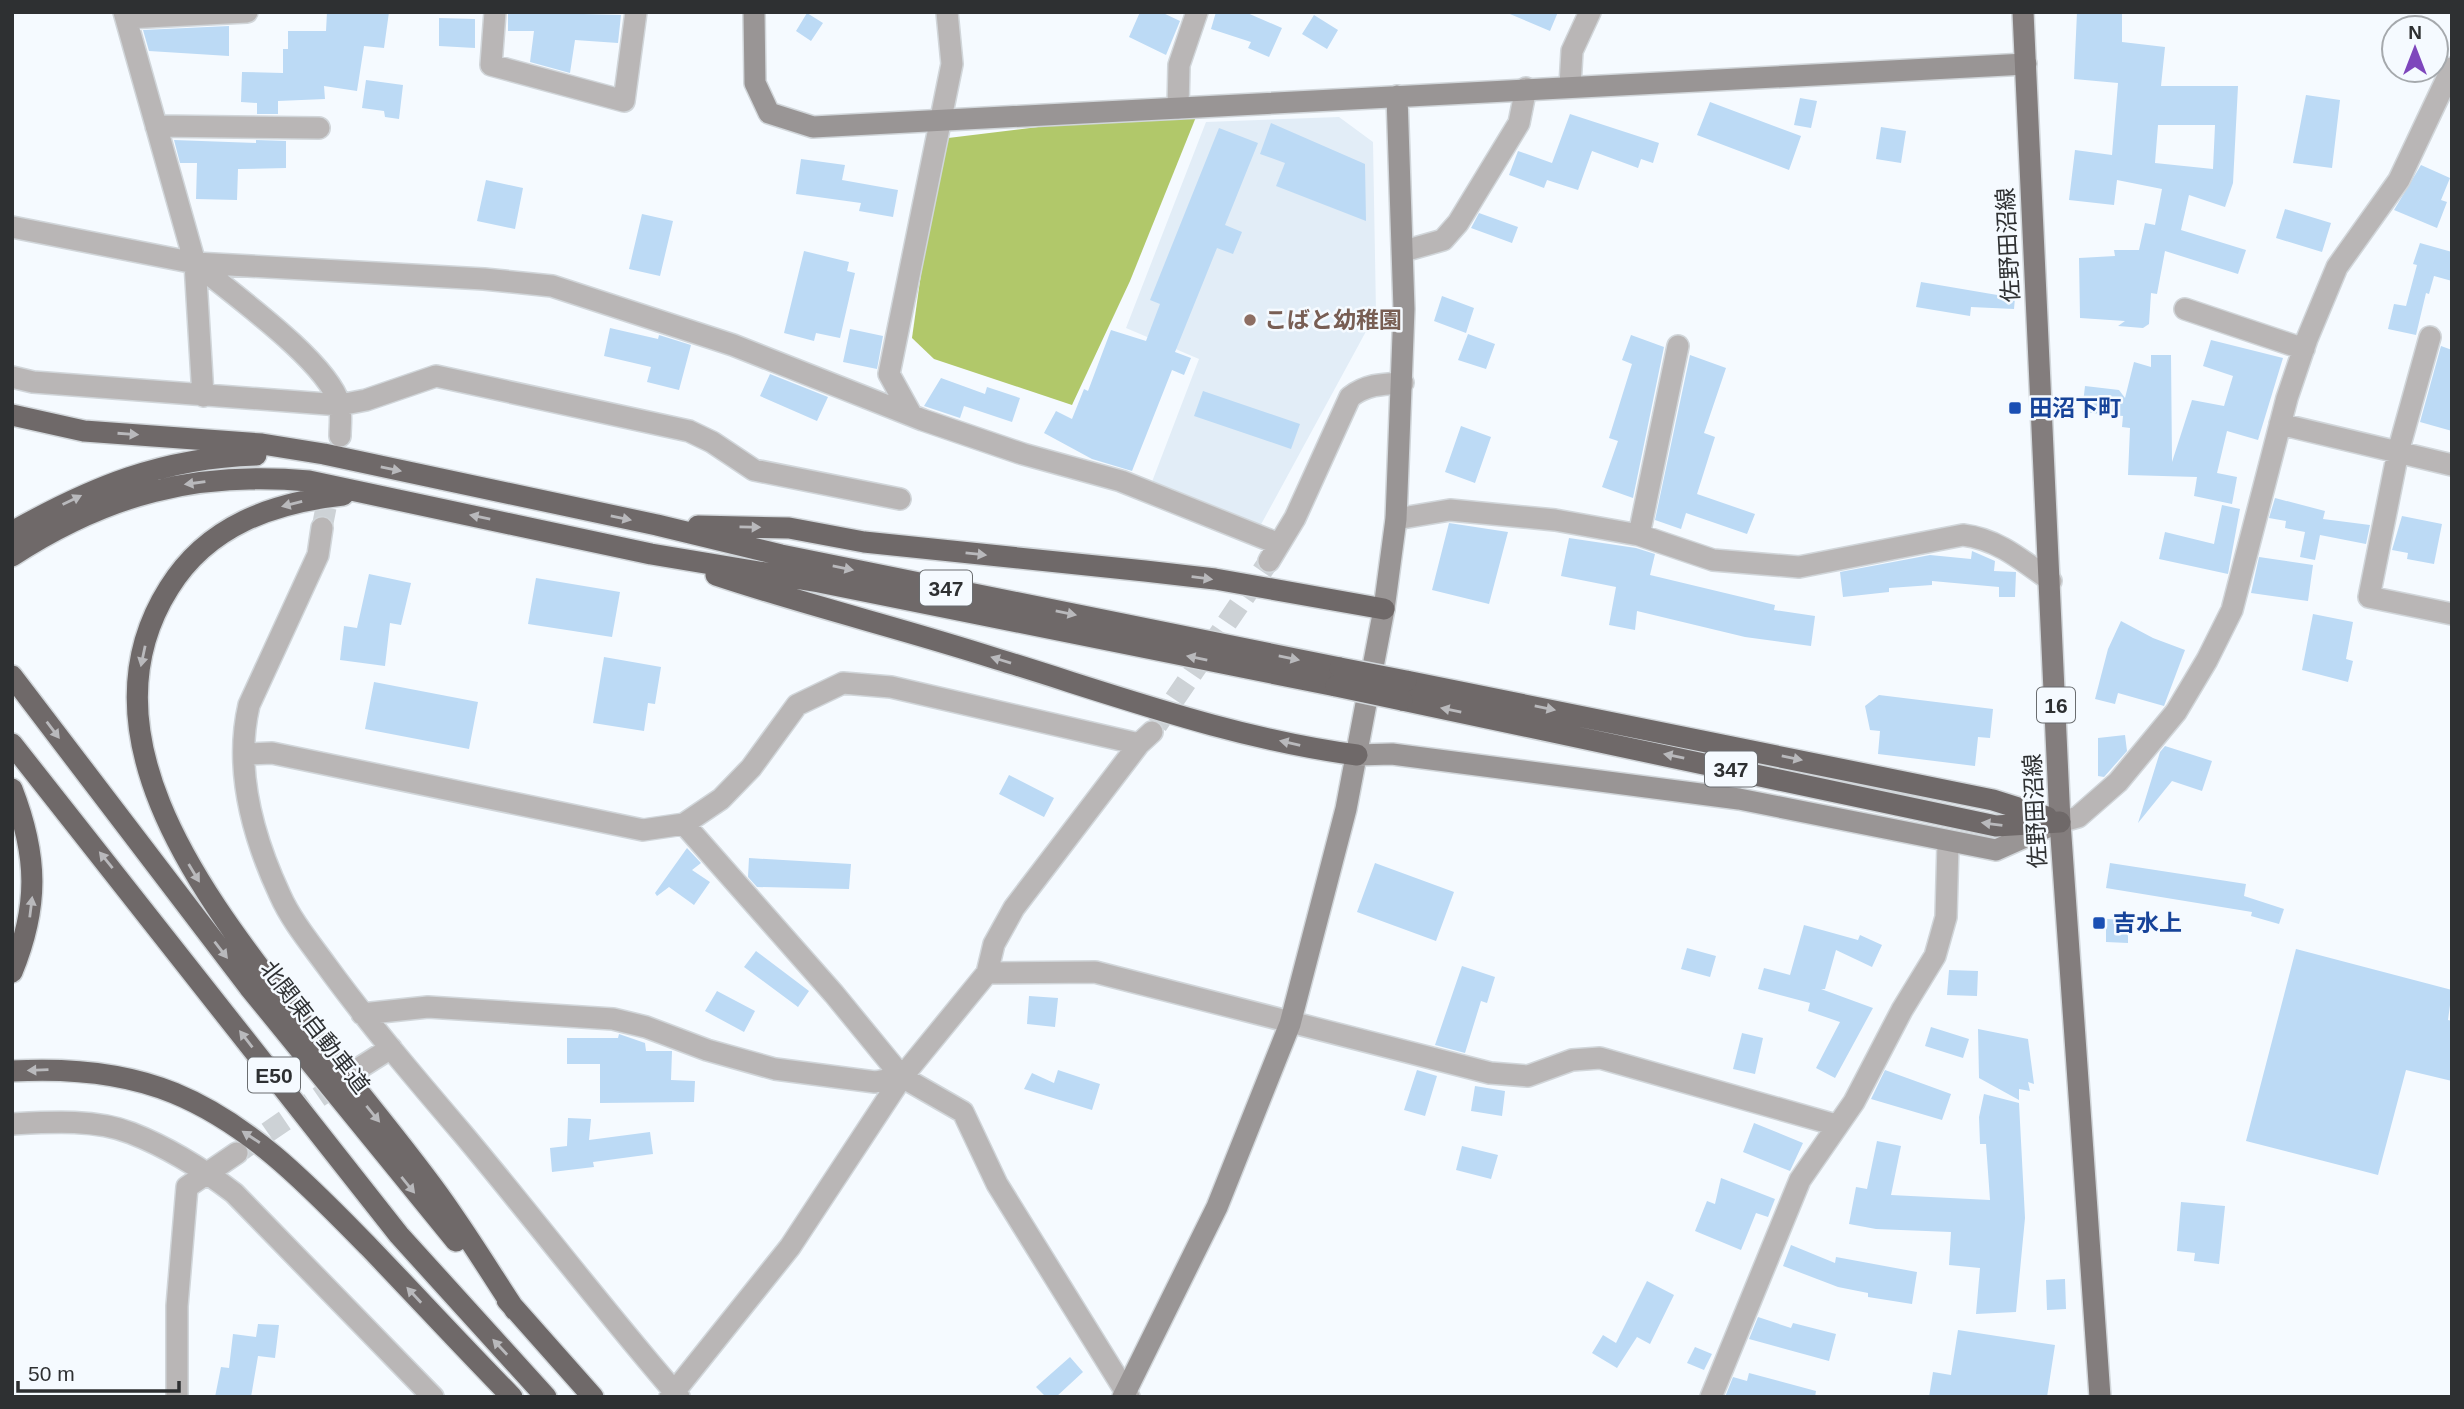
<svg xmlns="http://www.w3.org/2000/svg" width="2464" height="1409" font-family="Helvetica,'Noto Sans JP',sans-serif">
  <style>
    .built { fill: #e2edf7 }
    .forest { fill: #b1c86a }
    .building { fill: #bcdaf5; fill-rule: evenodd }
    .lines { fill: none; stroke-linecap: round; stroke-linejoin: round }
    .street-tunnel { stroke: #cdd2d6; stroke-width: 21; stroke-dasharray: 21 10; stroke-linecap: butt }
    .street-casing { stroke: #d1d6da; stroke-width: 24 }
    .secondary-casing { stroke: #d1d6da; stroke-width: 24 }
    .primary-casing { stroke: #d1d6da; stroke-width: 24 }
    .highway-casing { stroke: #d1d6da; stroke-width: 24 }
    .street { stroke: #b9b6b6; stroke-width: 21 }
    .secondary { stroke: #999595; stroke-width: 21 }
    .primary { stroke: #837d7d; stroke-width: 21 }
    .highway { stroke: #6f6969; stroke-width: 21 }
    .highway-bridge-casing { stroke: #d1d6da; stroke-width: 24; stroke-linecap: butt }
    .highway-bridge { stroke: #6f6969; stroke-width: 21 }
    .oneway { fill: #b9b9bc }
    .education-dot { fill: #8d6e63; stroke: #f5faff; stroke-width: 2.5 }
    .transit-dot { fill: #1a4fb4; stroke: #f5faff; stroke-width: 2.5 }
    .labels { text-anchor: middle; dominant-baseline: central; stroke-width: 5; stroke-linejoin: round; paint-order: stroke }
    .shield { fill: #f5faff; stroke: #6a6d70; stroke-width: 2 }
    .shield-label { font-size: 21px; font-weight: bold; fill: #2e3032 }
    .street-label { font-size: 23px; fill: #2e3032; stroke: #f5faff }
    .education-label { font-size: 23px; font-weight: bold; fill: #785e54; stroke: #f5faff; text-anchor: start }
    .transit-label { font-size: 23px; font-weight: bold; fill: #164399; stroke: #f5faff; text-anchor: start }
  </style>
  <rect width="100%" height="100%" fill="#f5faff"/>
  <!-- built -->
  <path class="built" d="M 1339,117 L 1373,142 L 1376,313 L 1258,530 L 1150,487 L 1199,359 L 1126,328 L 1206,122 Z"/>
  <!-- forest -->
  <path class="forest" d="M 1200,107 L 1130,281 L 1072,405 L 934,359 L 912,338 L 940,139 Z"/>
  <!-- building -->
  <path class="building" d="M 327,12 L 389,12 L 384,48 L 364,46 L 357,91 L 324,86 L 325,99 L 278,101 L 278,114 L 257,114 L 257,103 L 241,102 L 242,72 L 283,73 L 283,49 L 288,49 L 288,31 L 326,31 Z
    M 508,12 L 621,15 L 618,43 L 575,40 L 570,73 L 530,62 L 534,31 L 508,31 Z
    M 1140,12 L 1161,12 L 1180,21 L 1166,55 L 1129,37 Z
    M 1216,12 L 1245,12 L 1282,28 L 1269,57 L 1248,48 L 1251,42 L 1211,29 Z
    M 1505,12 L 1558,12 L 1550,31 Z
    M 2077,12 L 2122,12 L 2122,42 L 2165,47 L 2161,86 L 2238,86 L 2233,183 L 2225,207 L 2189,195 L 2181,230 L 2246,250 L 2238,274 L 2165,251 L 2157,294 L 2151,293 L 2149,324 L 2143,328 L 2118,326 L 2125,321 L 2080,318 L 2079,258 L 2115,256 L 2114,250 L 2139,250 L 2145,223 L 2155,225 L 2162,189 L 2117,180 L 2114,205 L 2069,200 L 2075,150 L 2112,155 L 2118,83 L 2074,79 ZM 2158,125 L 2215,125 L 2213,169 L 2155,163 Z
    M 807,13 L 823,23 L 811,41 L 796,31 Z
    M 1314,15 L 1338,30 L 1327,49 L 1302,34 Z
    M 439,18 L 475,19 L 475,48 L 439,46 Z
    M 229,26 L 229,56 L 149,51 L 143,30 Z
    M 366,80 L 403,85 L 399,119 L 385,117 L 384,111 L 362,108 Z
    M 2306,95 L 2340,100 L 2332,168 L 2293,163 Z
    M 1800,98 L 1817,101 L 1811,128 L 1794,125 Z
    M 1710,102 L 1801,136 L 1789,170 L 1697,135 Z
    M 1570,114 L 1659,143 L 1653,163 L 1641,159 L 1638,168 L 1592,151 L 1578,190 L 1547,180 L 1544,188 L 1509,175 L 1518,151 L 1552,163 Z
    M 1271,123 L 1365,164 L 1366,221 L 1276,186 L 1285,163 L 1260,154 Z
    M 1881,127 L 1906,131 L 1901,163 L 1876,159 Z
    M 1219,128 L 1258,143 L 1225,225 L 1242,232 L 1233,254 L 1217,248 L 1175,352 L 1191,358 L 1184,375 L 1172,370 L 1132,471 L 1092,459 L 1044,433 L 1056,411 L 1072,419 L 1084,389 L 1088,391 L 1111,330 L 1146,341 L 1160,304 L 1150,300 Z
    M 174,140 L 256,143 L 256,140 L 286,141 L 286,168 L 238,169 L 237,200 L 196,199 L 197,163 L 180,163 Z
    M 801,159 L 845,165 L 842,180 L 898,190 L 893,217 L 859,211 L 861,203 L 796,194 Z
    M 2421,165 L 2450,178 L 2441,200 L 2447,202 L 2437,228 L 2394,210 Z
    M 486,180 L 523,188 L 515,229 L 477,221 Z
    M 2285,209 L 2331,223 L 2322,252 L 2276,238 Z
    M 1479,213 L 1518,227 L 1512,243 L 1471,228 Z
    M 642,214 L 673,221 L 660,276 L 629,269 Z
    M 2420,243 L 2452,252 L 2452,281 L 2434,276 L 2429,294 L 2426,293 L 2416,335 L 2388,329 L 2394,304 L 2406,306 L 2417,265 L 2413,264 Z
    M 804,251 L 849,262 L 847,271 L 855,273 L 840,338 L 816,333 L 814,341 L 784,333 Z
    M 1921,282 L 2015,298 L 2014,309 L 1971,307 L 1970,316 L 1916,307 Z
    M 1442,296 L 1474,308 L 1466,333 L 1434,321 Z
    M 610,328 L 658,339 L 659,335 L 691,345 L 679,390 L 647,382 L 651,367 L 604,356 Z
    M 850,329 L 883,336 L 877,369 L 843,362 Z
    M 1468,334 L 1495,344 L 1486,369 L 1458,360 Z
    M 1631,335 L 1664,347 L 1633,498 L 1602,487 L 1618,441 L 1609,438 L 1632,364 L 1622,360 Z
    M 2211,340 L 2283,358 L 2258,440 L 2227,431 L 2217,473 L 2237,477 L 2232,504 L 2194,496 L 2197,477 L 2128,475 L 2130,428 L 2122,427 L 2123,416 L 2082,412 L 2085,386 L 2119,390 L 2125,398 L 2134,362 L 2151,367 L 2151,355 L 2171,355 L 2172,462 L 2192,400 L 2224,406 L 2233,376 L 2203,366 Z
    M 2441,346 L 2452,350 L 2452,431 L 2420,422 Z
    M 1690,355 L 1726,368 L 1704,433 L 1715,437 L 1697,494 L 1755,514 L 1747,534 L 1686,513 L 1681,529 L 1655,520 Z
    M 770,374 L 828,397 L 817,421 L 760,396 Z
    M 941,378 L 985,394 L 987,387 L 1020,398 L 1012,422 L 964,406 L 960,418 L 924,406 Z
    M 1203,391 L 1300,424 L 1291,449 L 1194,416 Z
    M 1461,426 L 1491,437 L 1475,483 L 1445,472 Z
    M 2275,498 L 2325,511 L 2323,519 L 2370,525 L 2366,544 L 2320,535 L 2315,560 L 2300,557 L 2305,532 L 2285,528 L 2286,521 L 2269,518 Z
    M 2222,505 L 2240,509 L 2228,574 L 2159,559 L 2165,532 L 2214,544 Z
    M 2402,516 L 2442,524 L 2434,564 L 2407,559 L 2408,553 L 2392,550 Z
    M 1449,523 L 1508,532 L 1489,604 L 1432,590 Z
    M 1569,538 L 1636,548 L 1655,554 L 1650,575 L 1775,605 L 1774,610 L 1815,616 L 1811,646 L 1745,637 L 1637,611 L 1635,630 L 1609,625 L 1616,587 L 1561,576 Z
    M 1972,551 L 1995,561 L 1994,571 L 2016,572 L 2015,597 L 1999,597 L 1999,587 L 1932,581 L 1932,585 L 1889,588 L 1889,592 L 1843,597 L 1840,572 L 1930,555 L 1971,559 Z
    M 2259,557 L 2313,565 L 2308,601 L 2251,593 Z
    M 369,574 L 411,583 L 401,625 L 390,623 L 385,666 L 340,660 L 344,626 L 357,628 Z
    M 536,578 L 620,592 L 612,637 L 528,624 Z
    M 2313,614 L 2353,622 L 2346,659 L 2353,661 L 2348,682 L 2302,670 Z
    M 2121,621 L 2153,638 L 2185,650 L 2164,706 L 2118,693 L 2115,704 L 2095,699 L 2108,649 Z
    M 604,657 L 661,667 L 655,704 L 648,703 L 644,731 L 593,723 Z
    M 374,682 L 478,702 L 469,749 L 365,729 Z
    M 1879,695 L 1993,709 L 1990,738 L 1978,737 L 1975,766 L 1878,754 L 1880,731 L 1870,730 L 1865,706 Z
    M 2125,735 L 2127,751 L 2104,777 L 2098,776 L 2098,738 Z
    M 2165,746 L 2212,761 L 2202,791 L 2172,781 L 2138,823 L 2160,752 Z
    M 1009,775 L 1054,798 L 1044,817 L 999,794 Z
    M 687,848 L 701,863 L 692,870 L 710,882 L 694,905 L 669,887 L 657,896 L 655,893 Z
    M 749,858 L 851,864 L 849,889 L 757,887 L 748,877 Z
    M 1375,863 L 1454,892 L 1436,941 L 1357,912 Z
    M 2110,863 L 2246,884 L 2244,896 L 2284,909 L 2279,924 L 2251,916 L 2252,912 L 2106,888 Z
    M 2106,919 L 2128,920 L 2128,943 L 2106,942 Z
    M 1804,925 L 1858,940 L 1860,935 L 1882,945 L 1872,967 L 1836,950 L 1825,989 L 1821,989 L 1873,1008 L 1835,1078 L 1816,1068 L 1840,1022 L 1808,1011 L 1810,1003 L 1758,989 L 1764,968 L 1790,975 Z
    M 1687,948 L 1716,956 L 1710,977 L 1681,969 Z
    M 2296,949 L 2452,990 L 2448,1020 L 2452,1021 L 2452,1081 L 2406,1070 L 2378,1175 L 2246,1141 Z
    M 756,951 L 809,991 L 798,1007 L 744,967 Z
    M 1462,966 L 1495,977 L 1487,1003 L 1481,1001 L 1465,1053 L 1435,1045 Z
    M 1949,970 L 1978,971 L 1977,996 L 1947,995 Z
    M 717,991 L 755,1011 L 744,1032 L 705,1011 Z
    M 1029,996 L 1058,998 L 1055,1027 L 1027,1024 Z
    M 1931,1027 L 1969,1039 L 1963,1058 L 1925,1046 Z
    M 1978,1029 L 2028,1039 L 2034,1084 L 2028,1082 L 2030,1091 L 2019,1089 L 2019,1100 L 1979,1078 Z
    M 1742,1033 L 1763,1038 L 1755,1074 L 1733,1069 Z
    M 619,1034 L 645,1043 L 646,1051 L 672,1051 L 671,1080 L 695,1081 L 694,1102 L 600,1103 L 600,1064 L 567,1064 L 567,1038 L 618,1038 Z
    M 1058,1070 L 1100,1084 L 1092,1110 L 1024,1089 L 1032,1073 L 1054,1083 Z
    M 1417,1070 L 1437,1076 L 1425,1116 L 1404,1110 Z
    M 1885,1070 L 1951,1094 L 1942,1120 L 1871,1099 Z
    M 1475,1086 L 1505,1091 L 1502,1116 L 1471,1111 Z
    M 1984,1094 L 2019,1103 L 2025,1218 L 2016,1312 L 1976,1314 L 1980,1268 L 1949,1265 L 1951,1232 L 1876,1229 L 1849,1224 L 1856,1187 L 1867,1189 L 1877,1141 L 1901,1146 L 1891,1195 L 1990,1200 L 1986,1144 L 1980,1144 L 1979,1117 Z
    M 568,1118 L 591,1119 L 589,1140 L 650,1132 L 653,1154 L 593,1162 L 594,1167 L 552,1172 L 550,1148 L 567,1146 Z
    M 1754,1123 L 1803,1143 L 1790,1171 L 1743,1152 Z
    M 1462,1146 L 1498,1155 L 1491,1179 L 1456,1170 Z
    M 1721,1178 L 1775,1199 L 1768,1217 L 1756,1213 L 1741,1250 L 1695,1231 L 1707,1201 L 1715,1204 Z
    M 2181,1202 L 2225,1206 L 2219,1264 L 2194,1261 L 2195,1253 L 2177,1251 Z
    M 1791,1245 L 1835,1263 L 1836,1257 L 1917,1272 L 1912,1304 L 1868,1297 L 1868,1293 L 1838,1287 L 1783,1266 Z
    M 2065,1279 L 2066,1309 L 2047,1310 L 2046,1280 Z
    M 1647,1281 L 1674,1295 L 1650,1344 L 1637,1337 L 1617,1368 L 1592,1353 L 1603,1335 L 1616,1343 Z
    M 1758,1317 L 1791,1328 L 1793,1323 L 1836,1334 L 1829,1361 L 1749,1339 Z
    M 258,1324 L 279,1325 L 275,1358 L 258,1356 L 251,1397 L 215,1397 L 221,1367 L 229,1368 L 233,1334 L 256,1337 Z
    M 1958,1330 L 2055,1345 L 2047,1397 L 1929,1397 L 1933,1372 L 1951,1375 Z
    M 1695,1347 L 1712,1354 L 1704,1370 L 1687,1363 Z
    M 1070,1357 L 1083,1372 L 1056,1397 L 1046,1397 L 1036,1387 Z
    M 1749,1373 L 1816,1391 L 1815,1397 L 1725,1397 L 1733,1377 L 1747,1381 Z"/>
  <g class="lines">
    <!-- street-tunnel -->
    <path class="street-tunnel" d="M 322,528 L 339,441
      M 1157,725 L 1269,561
      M 242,1150 L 345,1079"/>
    <defs>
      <path id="street" d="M 124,12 L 195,263 L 203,396
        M 495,12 L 491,65 L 624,101 L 636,12
        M 126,18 L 247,12
        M 1570,86 L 1572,51 L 1590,12
        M 1178,108 L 1179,65 L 1197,12
        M 156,126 L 319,128
        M 12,227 L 195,263 L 484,279 L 552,286 L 733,345 L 923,420 L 1023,454 L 1121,481 L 1279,544
        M 1404,251 L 1443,240 L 1458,223 L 1519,123 L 1526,88
        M 195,263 C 231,293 327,361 339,403 C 342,413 340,426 340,436
        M 2185,309 L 2304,349
        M 2430,337 L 2398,452 L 2369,597 L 2452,614
        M 12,377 L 33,382 L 340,405 L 366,400 L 436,376 L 689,431 L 712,442 L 754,470 L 900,499
        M 911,414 L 889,374 L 952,64 L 947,12
        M 2280,424 L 2452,465
        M 1396,519 L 1450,510 L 1555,520 L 1639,535 L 1713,560 L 1799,567 L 1963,535 C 1998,539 2023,561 2051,581
        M 322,528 L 318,555 L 249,705 C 234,769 252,835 280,895 C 291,920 310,943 326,965 C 369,1024 416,1079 463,1134 C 536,1221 605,1312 679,1397
        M 1639,535 L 1678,346
        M 1269,561 L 1295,518 L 1350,397 C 1367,384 1383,384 1403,383
        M 246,754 L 272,753 L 643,830 L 684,824 L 721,799 L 751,768 L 797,705 L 843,683 L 891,687 L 1139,744
        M 2060,822 L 2078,817 L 2118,782 L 2176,712 L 2207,660 L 2232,610 L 2287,398 L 2307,339 L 2337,267 L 2399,180 L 2452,68
        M 684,824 L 834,994 L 902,1077 L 963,1112 L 997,1184 L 1129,1397
        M 987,973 L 1095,972 L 1490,1073 L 1528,1076 L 1572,1060 L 1600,1058 L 1836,1125
        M 362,1014 L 428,1007 L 613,1019 L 646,1027 L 707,1050 L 775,1069 L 875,1082 L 902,1077
        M 361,1067 L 391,1048
        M 12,1124 C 50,1122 95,1119 131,1133 C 167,1147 204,1170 234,1193 L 433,1397
        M 177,1397 L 177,1306 L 187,1187 L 237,1153
        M 670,1397 L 790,1247 L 902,1077 L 987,973 L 994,944 L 1014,908 L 1139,744 L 1152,732
        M 1711,1397 L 1800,1180 L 1854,1102 L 1902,1010 L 1935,956 L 1946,917 L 1948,843"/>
      <path id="secondary" d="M 754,12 L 755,83 L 769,113 L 813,127 L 2026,64
        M 1357,755 L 1392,754 L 1739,799 L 1996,850 L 2059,822
        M 1123,1397 L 1217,1207 L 1290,1024 L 1346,809 L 1384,609 L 1396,519 L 1404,309 L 1397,96"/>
      <path id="primary" d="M 2023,12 L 2060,822 L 2100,1397"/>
      <path id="highway" d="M 12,415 L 84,431 L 262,444 L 324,454 L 657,525 L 781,555 L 1340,668
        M 343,495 C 273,503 208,525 169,588 C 80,729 197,887 282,997 C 332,1060 385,1122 433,1187 C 462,1226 488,1269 515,1310
        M 698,526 L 789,528 L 864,542 L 1145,571 L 1215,579 L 1384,609
        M 12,532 C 92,487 162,458 256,455
        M 12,556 C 107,494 196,471 309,481 L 651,554 L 819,582 L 1336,686
        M 716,575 C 809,606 904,629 997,659 C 1115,695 1234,739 1357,755
        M 12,676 L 249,987 L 456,1241
        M 1406,681 L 1993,800 L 2047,817
        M 1402,700 L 1996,826 L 2060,822
        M 12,744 L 399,1235 L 546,1397
        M 12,789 C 38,856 39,906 12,972
        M 12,1071 C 67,1068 123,1072 174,1093 C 252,1125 311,1188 369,1247 C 417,1297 464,1348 512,1397
        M 507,1300 L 593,1397"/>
    </defs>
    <!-- street casing -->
    <use href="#street" class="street-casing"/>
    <!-- secondary casing -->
    <use href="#secondary" class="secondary-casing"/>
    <!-- primary casing -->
    <use href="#primary" class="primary-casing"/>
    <!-- highway casing -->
    <use href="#highway" class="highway-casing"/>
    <!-- street -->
    <use href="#street" class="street"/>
    <!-- secondary -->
    <use href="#secondary" class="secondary"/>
    <!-- primary -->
    <use href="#primary" class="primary"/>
    <!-- highway -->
    <use href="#highway" class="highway"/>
    <defs>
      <path id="highway-bridge" d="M 1340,668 L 1406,681
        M 1336,686 L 1402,700"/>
    </defs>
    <!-- highway-bridge casing -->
    <use href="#highway-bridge" class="highway-bridge-casing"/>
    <!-- highway-bridge -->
    <use href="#highway-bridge" class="highway-bridge"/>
  </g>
  <!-- one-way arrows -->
  <defs><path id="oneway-solid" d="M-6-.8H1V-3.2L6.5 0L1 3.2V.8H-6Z" transform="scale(1.75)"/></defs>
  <g class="oneway">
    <use href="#oneway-solid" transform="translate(128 434) rotate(4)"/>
    <use href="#oneway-solid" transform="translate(391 469) rotate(12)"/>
    <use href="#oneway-solid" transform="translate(195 483) rotate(172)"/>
    <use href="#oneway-solid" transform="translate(72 500) rotate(-26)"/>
    <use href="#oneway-solid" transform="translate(292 504) rotate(166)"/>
    <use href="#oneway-solid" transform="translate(480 517) rotate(-168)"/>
    <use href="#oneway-solid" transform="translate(621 518) rotate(12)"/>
    <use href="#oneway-solid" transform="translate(750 527) rotate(1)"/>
    <use href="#oneway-solid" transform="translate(976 554) rotate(6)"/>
    <use href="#oneway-solid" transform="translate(843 568) rotate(11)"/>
    <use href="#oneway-solid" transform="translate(1202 578) rotate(7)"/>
    <use href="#oneway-solid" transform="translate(1066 613) rotate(11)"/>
    <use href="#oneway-solid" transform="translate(143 656) rotate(102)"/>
    <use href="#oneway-solid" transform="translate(1197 658) rotate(-169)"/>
    <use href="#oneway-solid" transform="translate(1289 658) rotate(11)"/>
    <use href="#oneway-solid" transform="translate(1001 660) rotate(-163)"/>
    <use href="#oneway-solid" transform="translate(1545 708) rotate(11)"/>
    <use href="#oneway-solid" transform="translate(1451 710) rotate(-168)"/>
    <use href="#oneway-solid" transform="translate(53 730) rotate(53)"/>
    <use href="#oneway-solid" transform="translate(1290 743) rotate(-167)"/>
    <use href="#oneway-solid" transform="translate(1674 756) rotate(-168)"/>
    <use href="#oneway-solid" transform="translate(1792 758) rotate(12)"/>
    <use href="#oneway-solid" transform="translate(1992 824) rotate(-173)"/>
    <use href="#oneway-solid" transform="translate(106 860) rotate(-129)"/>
    <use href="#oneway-solid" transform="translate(194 873) rotate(59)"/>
    <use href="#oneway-solid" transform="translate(31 907) rotate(-83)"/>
    <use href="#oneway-solid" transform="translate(221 950) rotate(52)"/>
    <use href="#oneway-solid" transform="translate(246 1039) rotate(-128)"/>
    <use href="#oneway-solid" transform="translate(38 1070) rotate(178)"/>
    <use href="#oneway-solid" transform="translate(373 1114) rotate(51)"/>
    <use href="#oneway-solid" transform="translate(251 1137) rotate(-147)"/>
    <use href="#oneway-solid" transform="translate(408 1185) rotate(51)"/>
    <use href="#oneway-solid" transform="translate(414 1295) rotate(-133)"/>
    <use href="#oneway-solid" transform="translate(500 1347) rotate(-133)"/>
  </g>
  <!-- markers -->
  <circle class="education-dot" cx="1250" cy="320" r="7"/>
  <g class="transit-dot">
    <rect x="2008" y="401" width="14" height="14" rx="3.5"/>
    <rect x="2092" y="916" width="14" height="14" rx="3.5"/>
  </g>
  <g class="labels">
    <!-- shield labels -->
    <g class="shield">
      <rect x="920" y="570.5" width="52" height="35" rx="5"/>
      <rect x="2037" y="687.5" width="38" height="35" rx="5"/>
      <rect x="1705" y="751.5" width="52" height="35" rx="5"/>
      <rect x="248" y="1057.5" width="52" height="35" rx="5"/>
    </g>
    <g class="shield-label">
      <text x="946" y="588">347</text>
      <text x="2056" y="705">16</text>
      <text x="1731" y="769">347</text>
      <text x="274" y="1075">E50</text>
    </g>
    <!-- street labels -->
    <g class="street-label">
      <text transform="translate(2008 245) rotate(-93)">佐野田沼線</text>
      <text transform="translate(2035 811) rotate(-93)">佐野田沼線</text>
      <text transform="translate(315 1027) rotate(52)">北関東自動車道</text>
    </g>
    <!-- education labels -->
    <g class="education-label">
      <text x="1264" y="320">こばと幼稚園</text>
    </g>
    <!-- transit labels -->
    <g class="transit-label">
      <text x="2029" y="408">田沼下町</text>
      <text x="2113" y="923">吉水上</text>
    </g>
  </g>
  <!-- border -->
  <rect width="2464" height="1409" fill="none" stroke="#2e3032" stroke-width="28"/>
  <!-- north arrow -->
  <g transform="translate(2415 49)"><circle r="33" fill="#f5faff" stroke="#a5a9ad" stroke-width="2"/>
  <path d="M0-5L12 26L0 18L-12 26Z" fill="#7e46bc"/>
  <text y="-10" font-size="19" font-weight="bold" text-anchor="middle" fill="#2e3032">N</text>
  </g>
  <!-- scale -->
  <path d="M18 1381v10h161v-10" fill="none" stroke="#2e3032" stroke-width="3.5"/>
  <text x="28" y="1381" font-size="21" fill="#2e3032" stroke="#f5faff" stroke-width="5" paint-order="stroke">50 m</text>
</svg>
